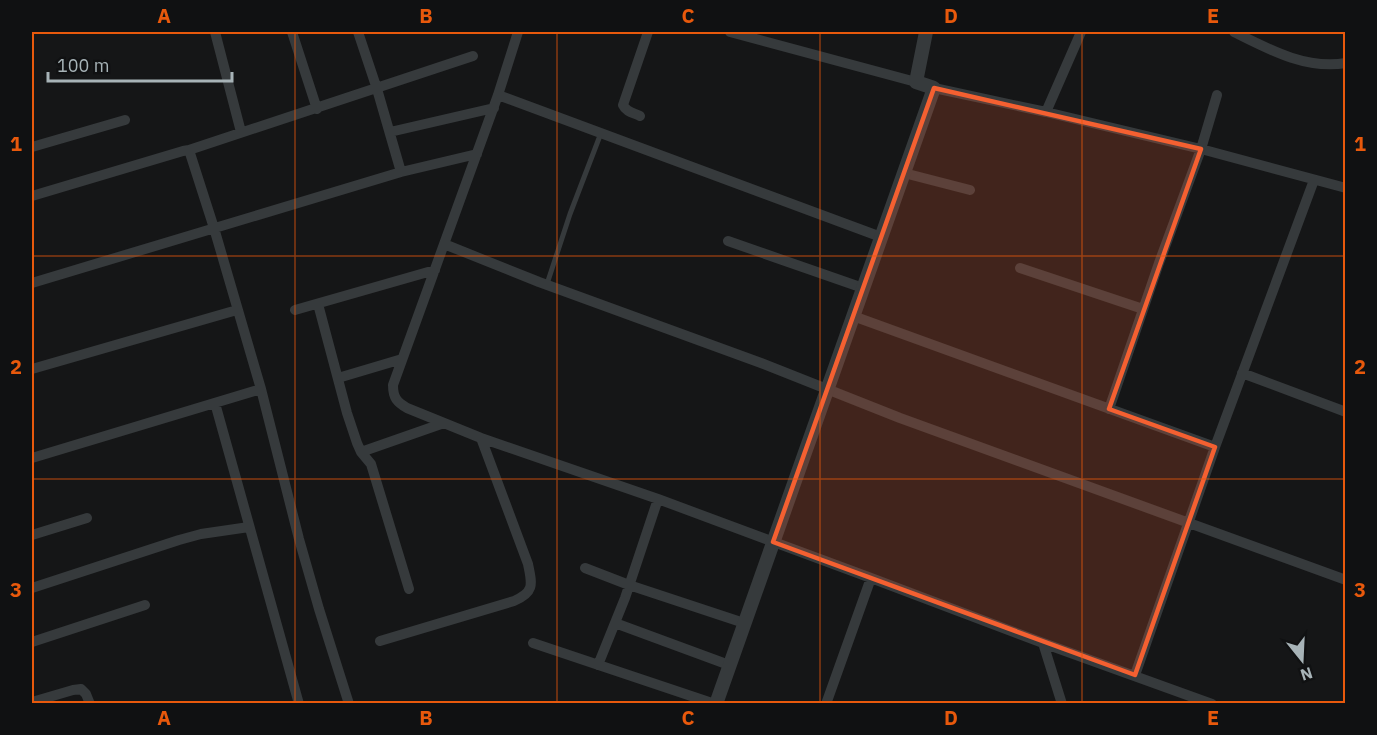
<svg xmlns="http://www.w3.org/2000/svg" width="1377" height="735" font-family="'IBM Plex Sans',sans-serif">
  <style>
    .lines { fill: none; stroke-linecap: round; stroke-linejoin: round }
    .service { stroke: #363a3c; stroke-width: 5 }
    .minor { stroke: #363a3c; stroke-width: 10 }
    .tertiary { stroke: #363a3c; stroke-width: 14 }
    .marked { fill: #f46031; fill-opacity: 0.2; stroke: #f46031; stroke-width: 4.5; stroke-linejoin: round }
    .grid { fill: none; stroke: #e8590c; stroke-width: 1.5; stroke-opacity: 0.55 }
    .neatline { fill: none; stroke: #e8590c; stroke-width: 2 }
    .grid-label { font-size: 20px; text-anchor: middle; font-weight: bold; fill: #e8590c }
  </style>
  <rect width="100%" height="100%" fill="#151617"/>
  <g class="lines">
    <!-- service -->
    <path class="service" d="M 547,284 L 570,214 L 601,133"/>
    <!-- minor -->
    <path class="minor" d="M 215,32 L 241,132
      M 292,32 L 317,109
      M 358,32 L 377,89 L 401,172
      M 518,32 L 498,95 L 393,385 C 393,398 397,402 407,408 L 481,438 L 658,499 L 871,578 L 1043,643 L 1212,704
      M 730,32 L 916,82
      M 1234,32 C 1268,49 1306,70 1346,63
      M 934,88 L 1046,112 L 1201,149 L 1346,188
      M 498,95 L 881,237
      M 1046,112 L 1081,32
      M 640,116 C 634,113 626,112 623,105 L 648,32
      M 390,132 L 494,108
      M 32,147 L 125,120
      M 189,150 L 473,56
      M 904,173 L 970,190
      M 32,196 L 183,151 L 189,150 L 214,228 L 261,389 L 299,539 L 319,609 L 349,704
      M 728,241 L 863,288
      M 444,244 L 539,282 L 761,363 L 900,418 L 1346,580
      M 1020,268 L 1143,309
      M 32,283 L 401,172 L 477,154
      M 318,304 L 347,413 L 357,443 L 361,452 L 371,464 L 409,589
      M 295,310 L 435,270
      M 853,316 L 1215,447 L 1314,180
      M 32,369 L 237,310
      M 1242,373 L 1346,412
      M 338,378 L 402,359
      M 215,403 L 299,704
      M 1109,409 L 1159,263 L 1201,149 L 1217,95
      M 361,452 L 444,423
      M 32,458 L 261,389
      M 32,535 L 87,518
      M 585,568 L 629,585 L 744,623
      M 32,588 L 179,540 L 201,534 L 249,527
      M 615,623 L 729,665
      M 380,641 L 514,601 C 535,592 532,584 528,564 L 481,438
      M 32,642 L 145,605
      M 533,643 L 715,704
      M 1043,643 L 1062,704
      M 598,665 L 625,598 L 658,499
      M 1135,675 L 1215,447
      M 32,702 L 73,690 L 81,689 L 86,694 L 90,704
      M 826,704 L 871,578"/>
    <!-- tertiary -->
    <path class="tertiary" d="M 716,704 L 934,88 L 916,82 L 926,32"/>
  </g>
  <!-- marked area -->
  <path class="marked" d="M 934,88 L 1201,149 L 1109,409 L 1215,447 L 1135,675 L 773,542 Z"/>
  <!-- grid -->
  <path class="grid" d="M 295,32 L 295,704M 557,32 L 557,704M 820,32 L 820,704M 1082,32 L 1082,704M 32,256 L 1346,256M 32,479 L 1346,479"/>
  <!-- border -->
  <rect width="1377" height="735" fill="none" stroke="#101112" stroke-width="66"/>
  <!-- north arrow -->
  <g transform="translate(1302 660) rotate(162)" stroke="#101112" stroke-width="4.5" paint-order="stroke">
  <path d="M0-4.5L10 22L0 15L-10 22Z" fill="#a7b3b7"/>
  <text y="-9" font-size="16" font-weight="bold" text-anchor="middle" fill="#a7b3b7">N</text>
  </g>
  <!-- scale -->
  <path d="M48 72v9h184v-9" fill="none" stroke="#a7b3b7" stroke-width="3"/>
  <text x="57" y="72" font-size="18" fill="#a7b3b7" stroke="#101112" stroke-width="4.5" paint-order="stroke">100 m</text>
  <rect x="33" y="33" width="1311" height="669" class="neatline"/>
  <g class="grid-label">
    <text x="164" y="23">A</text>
    <text x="426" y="23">B</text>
    <text x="688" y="23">C</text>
    <text x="951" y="23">D</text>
    <text x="1213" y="23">E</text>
    <text x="16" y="151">1</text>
    <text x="1360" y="151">1</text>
    <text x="16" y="374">2</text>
    <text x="1360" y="374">2</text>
    <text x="16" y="597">3</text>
    <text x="1360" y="597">3</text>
    <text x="164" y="725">A</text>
    <text x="426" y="725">B</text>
    <text x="688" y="725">C</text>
    <text x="951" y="725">D</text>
    <text x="1213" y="725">E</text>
  </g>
</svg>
